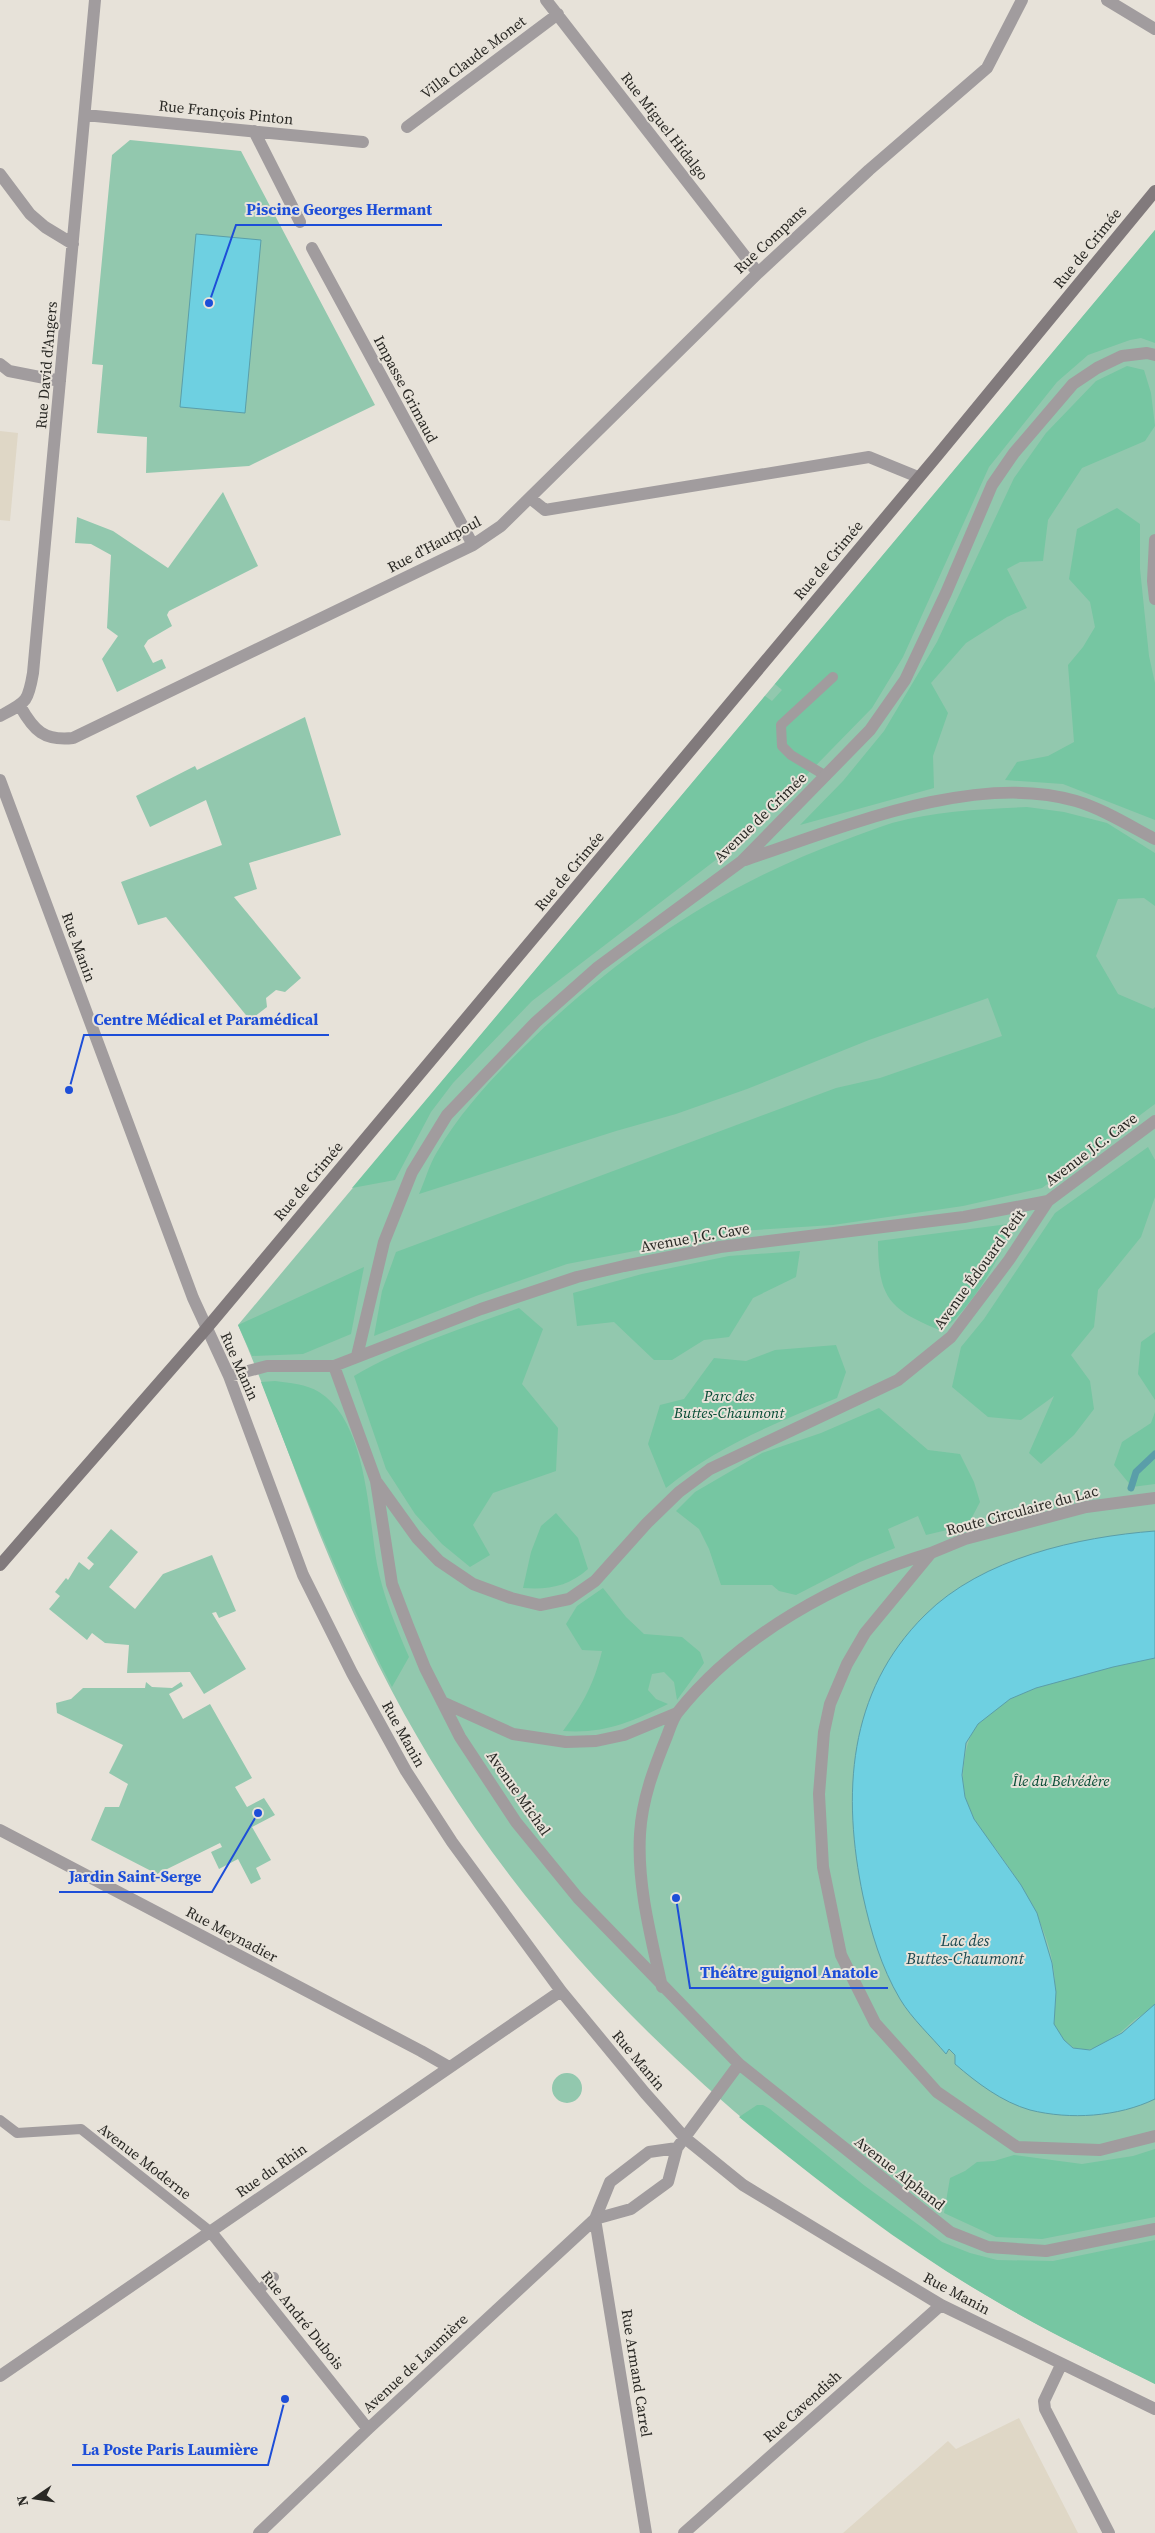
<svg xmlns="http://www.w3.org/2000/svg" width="1155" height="2533" font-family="'Source Serif 4',serif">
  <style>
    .built { fill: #dfd7c6 }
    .green { fill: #92c8ae }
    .forest { fill: #76c6a2 }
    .water { fill: #6ed0e1; stroke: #5a9ea9 }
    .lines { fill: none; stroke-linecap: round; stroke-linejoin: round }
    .stream { stroke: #5a9ea9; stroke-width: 7 }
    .lane { stroke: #a19c9e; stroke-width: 10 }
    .street { stroke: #a19c9e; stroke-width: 12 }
    .secondary { stroke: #817a7c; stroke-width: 12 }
    .labels { text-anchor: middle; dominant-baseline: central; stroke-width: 4; stroke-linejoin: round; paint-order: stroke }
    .street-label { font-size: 15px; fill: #2a2925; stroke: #e7e2d9 }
    .park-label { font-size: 15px; font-style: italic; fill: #054a33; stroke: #e7e2d9 }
    .water-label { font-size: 16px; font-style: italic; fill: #1b484f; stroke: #e7e2d9 }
    .leader { fill: none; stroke: #1d4ed8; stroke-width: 2 }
    .callout-dot { fill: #1d4ed8; stroke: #e7e2d9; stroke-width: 2 }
    .callout-label { font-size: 16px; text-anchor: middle; font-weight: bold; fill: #1d4ed8; stroke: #e7e2d9; stroke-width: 4; stroke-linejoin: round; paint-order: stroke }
  </style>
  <rect width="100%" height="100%" fill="#e7e2d9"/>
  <!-- built -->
  <path class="built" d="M 0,431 L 18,433 L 10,521 L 0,520 Z
    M 1019,2418 L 1078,2533 L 843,2533 L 948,2441 L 956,2449 Z"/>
  <!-- green -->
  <path class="green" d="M 130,140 L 241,151 L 375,405 L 249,466 L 146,473 L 147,437 L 97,433 L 103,365 L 92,364 L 112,155 Z
    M 1155,230 L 1155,2384 C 1101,2357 1046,2331 994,2300 C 948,2274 904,2242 861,2211 C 685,2084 527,1927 418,1738 C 380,1673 348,1604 320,1535 C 292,1465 268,1394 238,1325 Z
    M 223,492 L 258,566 L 169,611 L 167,615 L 172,626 L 148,640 L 144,646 L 153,663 L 162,659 L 166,668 L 117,692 L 102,659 L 118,636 L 107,628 L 111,555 L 91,544 L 75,543 L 77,517 L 113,531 L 168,568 Z
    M 305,717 L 341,835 L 249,863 L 257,889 L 234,897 L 301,978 L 285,992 L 276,990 L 266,998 L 267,1007 L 250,1020 L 166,917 L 138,925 L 121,882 L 222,845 L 206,800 L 150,827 L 136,796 L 195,766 L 197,770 Z
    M 111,1529 L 138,1552 L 109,1587 L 135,1609 L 163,1574 L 212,1555 L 236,1611 L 219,1618 L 216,1612 L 212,1613 L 246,1669 L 204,1694 L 190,1672 L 127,1673 L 129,1645 L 105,1643 L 92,1633 L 87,1640 L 49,1609 L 60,1596 L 55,1592 L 66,1578 L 68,1580 L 79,1562 L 89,1570 L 94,1564 L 87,1558 Z
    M 146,1682 L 152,1687 L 172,1688 L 181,1682 L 183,1686 L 169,1694 L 183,1719 L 210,1704 L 252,1778 L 235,1787 L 247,1807 L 264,1798 L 275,1815 L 252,1827 L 271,1860 L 256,1868 L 261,1879 L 251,1884 L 238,1859 L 219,1869 L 211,1852 L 222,1847 L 220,1843 L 157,1874 L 91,1840 L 105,1807 L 119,1807 L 128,1784 L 109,1773 L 123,1745 L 57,1713 L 56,1703 L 71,1699 L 83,1688 L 145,1688 Z
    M552 2088a15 15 0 1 1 30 0a15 15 0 1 1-30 0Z"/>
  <!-- forest -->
  <path class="forest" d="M 1155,230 L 1155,343 L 1141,338 L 1130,340 L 1088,355 L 1057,382 L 989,467 L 903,657 L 872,708 L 747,836 L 532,1001 L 453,1083 L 431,1112 L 395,1180 L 352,1188 L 765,696 L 772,701 L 782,690 L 775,684 Z
    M 1127,366 L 1144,370 L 1151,393 L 1155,426 L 1145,441 L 1082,468 L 1048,520 L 1043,561 L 1020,562 L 1007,569 L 1027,608 L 1007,617 L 966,643 L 931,683 L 948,713 L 933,756 L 934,788 L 800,825 L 843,781 L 884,731 L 937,642 L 1014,478 L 1046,433 L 1096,381 Z
    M 1117,508 L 1140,524 L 1140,569 L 1149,656 L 1155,683 L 1155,820 L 1063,784 L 1005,780 L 1017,762 L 1048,756 L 1074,742 L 1068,665 L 1083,647 L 1095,627 L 1090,602 L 1069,579 L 1077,529 Z
    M 1027,807 L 1064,812 L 1107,823 L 1155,853 L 1155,906 L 1144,898 L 1118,899 L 1096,956 L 1118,994 L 1153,1009 L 1155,1007 L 1155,1104 L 1042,1188 L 963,1206 L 833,1225 L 739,1231 L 567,1264 L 476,1296 L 374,1336 L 382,1291 L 396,1252 L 836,1088 L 880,1078 L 1002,1036 L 988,998 L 869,1040 L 747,1089 L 676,1114 L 616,1131 L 419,1194 C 425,1181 429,1165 437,1152 C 462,1109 496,1074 531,1040 C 622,952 726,883 845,840 C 861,834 876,828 892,823 C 935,811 982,809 1027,807 Z
    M 1148,1147 L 1155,1160 L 1155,1197 L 1141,1237 L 1098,1290 L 1094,1327 L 1071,1355 L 1090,1381 L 1094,1409 L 1074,1435 L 1041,1464 L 1029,1453 L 1054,1396 L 1021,1420 L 988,1417 L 952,1387 L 961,1347 L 984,1319 L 1055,1213 Z
    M 1016,1223 C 997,1261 975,1304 942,1331 C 890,1310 878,1299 878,1241 Z
    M 800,1251 L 796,1277 L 753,1298 L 729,1337 L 704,1340 L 672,1360 L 654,1360 L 614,1322 L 577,1326 L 573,1293 L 642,1274 L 729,1256 Z
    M 364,1267 L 351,1334 L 303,1354 L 252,1356 L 238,1325 Z
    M 519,1308 L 543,1329 L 522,1384 L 558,1428 L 556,1471 L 493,1493 L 473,1525 L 490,1555 L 470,1567 L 442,1544 L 415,1514 L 386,1469 L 354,1376 C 405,1346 464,1328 519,1308 Z
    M 1155,1332 L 1155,1400 L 1138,1374 L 1141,1342 Z
    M 836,1345 L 846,1372 L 837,1398 C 776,1423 717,1446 666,1488 L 648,1444 L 660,1405 L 684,1399 L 714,1358 L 746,1361 L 775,1350 Z
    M 275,1381 C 290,1383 306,1384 319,1392 C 367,1422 368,1514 377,1564 C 383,1596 396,1627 409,1657 L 392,1687 C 341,1588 301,1486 261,1382 Z
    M 879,1408 L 928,1450 L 960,1454 L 974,1482 L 980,1502 L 968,1525 L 926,1535 L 918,1516 L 888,1529 L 895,1548 L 860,1562 L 796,1595 L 779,1591 L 772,1585 L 721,1585 L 709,1549 L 699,1529 L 676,1511 L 695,1492 L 762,1453 L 821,1433 Z
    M 1155,1412 L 1155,1484 L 1132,1487 L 1114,1465 L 1122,1442 L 1151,1423 Z
    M 556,1513 L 578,1538 L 588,1569 C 569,1586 549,1590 523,1588 L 531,1552 L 541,1526 Z
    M 603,1588 L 626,1617 L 644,1634 L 682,1637 L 700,1652 L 704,1663 L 677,1700 L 674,1682 L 664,1672 L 652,1674 L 648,1690 L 656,1699 L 668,1704 C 632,1722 604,1734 563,1731 C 583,1704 594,1684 602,1651 L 582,1650 L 566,1624 L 577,1606 Z
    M 1155,1658 L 1155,2004 C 1150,2013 1139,2015 1132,2022 C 1118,2035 1093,2057 1073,2047 C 1065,2044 1056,2032 1054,2024 C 1052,2015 1055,2003 1055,1994 C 1056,1976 1052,1955 1046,1938 C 1035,1905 1016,1877 996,1849 C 988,1840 979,1830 973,1819 C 965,1802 961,1782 964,1764 C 966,1749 968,1738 977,1725 C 1006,1685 1108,1668 1155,1658 Z
    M 757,2105 L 763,2105 L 770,2109 L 865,2186 L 942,2242 L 970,2253 L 997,2260 L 1053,2261 L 1155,2240 L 1155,2384 C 1101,2357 1046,2331 994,2300 C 904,2248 820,2183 739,2117 Z
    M 1155,2149 L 1155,2217 L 1042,2239 L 996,2237 L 944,2213 L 950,2178 L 965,2171 L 977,2162 L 994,2161 L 1014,2155 L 1082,2164 L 1133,2156 Z"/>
  <!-- water -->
  <path class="water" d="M 196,234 L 261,240 L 245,413 L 180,407 Z
    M 1155,1531 L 1155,1658 L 1113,1667 L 1036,1688 L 1010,1699 L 978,1724 L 966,1743 L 962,1775 L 965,1797 L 974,1819 L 1021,1885 L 1037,1913 L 1052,1963 L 1056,1992 L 1054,2024 L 1064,2040 L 1073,2048 L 1090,2050 L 1122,2033 L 1155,2004 L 1155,2099 C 1118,2117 1070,2120 1030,2110 C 1002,2102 977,2083 955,2064 L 955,2055 L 949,2049 L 946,2054 C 931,2036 912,2019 900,1999 C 881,1967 871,1932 863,1896 C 842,1795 847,1692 925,1615 C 982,1558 1078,1537 1155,1531 Z"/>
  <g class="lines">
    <!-- stream -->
    <path class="stream" d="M 1131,1488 L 1136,1472 L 1155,1454"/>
    <!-- lane -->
    <path class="lane" d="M 826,776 L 791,755 L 782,746 L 781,725 L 833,677
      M 0,2120 L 17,2133 L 81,2129 L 211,2232
      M 258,2291 L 274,2277"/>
    <!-- street -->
    <path class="street" d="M 546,0 L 758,273
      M 1107,0 L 1155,29
      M 85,115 L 363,142
      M 407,127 L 558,14
      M 254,131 L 300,222
      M 0,174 L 30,214 L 45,227 L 73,244
      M 312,248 L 473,545
      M 0,364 L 9,371 L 60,381
      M 530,498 L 545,510 L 869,457 L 918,477
      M 1155,540 L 1153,581 L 1155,599
      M 20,706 C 34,731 44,741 73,738 L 473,545 L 501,526 L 758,273 L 869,170 L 987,68 L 1022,0
      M 0,716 C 26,702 28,703 33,673 L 95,0
      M 0,780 L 193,1298 L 229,1376 L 303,1575 L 352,1673 L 406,1771 L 452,1842 L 561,1991 L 645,2093 L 685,2138 L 743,2185 L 941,2305 L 1155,2409
      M 745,860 C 840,828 976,771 1076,801 C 1103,809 1130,826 1155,839
      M 357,1356 L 384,1242 L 412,1172 L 447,1115 L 536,1022 L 598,967 L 742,861 L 870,730 L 905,680 L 946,593 L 992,485 L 1014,453 L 1073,384 L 1097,368 L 1122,356 L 1147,353 L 1155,355
      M 334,1366 L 376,1481 L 417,1538 L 439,1561 L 473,1584 L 511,1598 L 540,1605 L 569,1599 L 595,1581 L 647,1523 L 679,1492 L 710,1469 L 898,1380 L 951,1337 L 1009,1260 L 1048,1201
      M 229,1376 L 267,1366 L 334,1366 L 481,1309 L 577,1277 L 624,1266 L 720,1247 L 964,1217 L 1048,1201 L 1155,1121
      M 376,1481 L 392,1584 L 408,1626 L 425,1668 L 460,1737 L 516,1822 L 578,1898 L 739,2064 L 950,2232 L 988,2247 L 1046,2251 L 1155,2229
      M 1155,1498 L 1086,1507 L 965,1539 L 931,1553 L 865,1633 L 847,1664 L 830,1704 L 824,1732 L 819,1794 L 823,1867 L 841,1955 L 875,2023 L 937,2092 L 1017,2147 L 1100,2150 L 1155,2136
      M 442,1702 L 513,1734 L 566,1742 L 596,1741 L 624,1735 L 677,1713
      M 0,1830 L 421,2051 L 449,2067
      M 662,1987 C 651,1937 637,1885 640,1834 C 642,1799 654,1768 667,1736 C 670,1728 673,1718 678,1712 C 739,1635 838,1581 931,1553
      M 595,2219 L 646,2533
      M 595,2219 L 631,2209 L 668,2182 L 677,2148 L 739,2064
      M 211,2232 L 368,2429
      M 1061,2365 L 1044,2401 L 1045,2409 L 1109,2533
      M 0,2376 L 561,1991
      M 259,2533 L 368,2429 L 595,2219 L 610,2182 L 649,2152 L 677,2148
      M 684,2533 L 941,2305"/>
    <!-- secondary -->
    <path class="secondary" d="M 0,1565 L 206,1329 L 937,456 L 1155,191"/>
  </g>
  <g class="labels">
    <!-- street labels -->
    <g class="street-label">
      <text transform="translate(473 57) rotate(-37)">Villa Claude Monet</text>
      <text transform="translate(226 112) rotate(6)">Rue François Pinton</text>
      <text transform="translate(665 126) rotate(52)">Rue Miguel Hidalgo</text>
      <text transform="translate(770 239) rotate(-43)">Rue Compans</text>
      <text transform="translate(1087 248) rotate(-51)">Rue de Crimée</text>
      <text transform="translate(46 365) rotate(-85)">Rue David d'Angers</text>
      <text transform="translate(406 389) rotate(62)">Impasse Grimaud</text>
      <text transform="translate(434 544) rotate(-28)">Rue d'Hautpoul</text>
      <text transform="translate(828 560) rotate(-50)">Rue de Crimée</text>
      <text transform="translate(760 817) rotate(-44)">Avenue de Crimée</text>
      <text transform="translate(569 871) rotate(-50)">Rue de Crimée</text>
      <text transform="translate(79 947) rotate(70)">Rue Manin</text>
      <text transform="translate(1091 1149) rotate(-37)">Avenue J.C. Cave</text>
      <text transform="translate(308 1181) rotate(-50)">Rue de Crimée</text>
      <text transform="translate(695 1237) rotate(-10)">Avenue J.C. Cave</text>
      <text transform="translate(979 1269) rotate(-54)">Avenue Édouard Petit</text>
      <text transform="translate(240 1366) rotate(66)">Rue Manin</text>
      <text transform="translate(1022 1510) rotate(-15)">Route Circulaire du Lac</text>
      <text transform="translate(404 1734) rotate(61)">Rue Manin</text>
      <text transform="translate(519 1793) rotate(55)">Avenue Michal</text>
      <text transform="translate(232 1934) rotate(28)">Rue Meynadier</text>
      <text transform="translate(639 2060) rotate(50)">Rue Manin</text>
      <text transform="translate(145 2161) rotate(38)">Avenue Moderne</text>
      <text transform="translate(271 2170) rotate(-35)">Rue du Rhin</text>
      <text transform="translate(900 2173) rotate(38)">Avenue Alphand</text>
      <text transform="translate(957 2293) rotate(28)">Rue Manin</text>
      <text transform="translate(303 2320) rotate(51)">Rue André Dubois</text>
      <text transform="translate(415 2363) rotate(-43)">Avenue de Laumière</text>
      <text transform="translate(637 2373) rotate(81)">Rue Armand Carrel</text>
      <text transform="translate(802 2406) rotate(-42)">Rue Cavendish</text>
    </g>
    <!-- park labels -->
    <g class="park-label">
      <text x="729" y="1395">Parc des<tspan x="729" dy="17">Buttes-Chaumont</tspan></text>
      <text x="1061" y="1780">Île du Belvédère</text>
    </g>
    <!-- water labels -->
    <g class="water-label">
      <text x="965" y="1940">Lac des<tspan x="965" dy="18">Buttes-Chaumont</tspan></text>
    </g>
  </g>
  <!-- callouts -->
  <path class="leader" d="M209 303L236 225H442M69 1090L84 1035H329M258 1813L212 1892H59M676 1898L690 1988H888M285 2399L268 2465H72"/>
  <g class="callout-dot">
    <circle cx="209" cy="303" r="5"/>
    <circle cx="69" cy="1090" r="5"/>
    <circle cx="258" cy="1813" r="5"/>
    <circle cx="676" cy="1898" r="5"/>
    <circle cx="285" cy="2399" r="5"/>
  </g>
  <g class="callout-label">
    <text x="339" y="215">Piscine Georges Hermant</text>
    <text x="206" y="1025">Centre Médical et Paramédical</text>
    <text x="135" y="1882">Jardin Saint-Serge</text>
    <text x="789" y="1978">Théâtre guignol Anatole</text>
    <text x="170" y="2455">La Poste Paris Laumière</text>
  </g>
  <!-- north arrow -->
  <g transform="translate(35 2498) rotate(257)" stroke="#e7e2d9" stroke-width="4" paint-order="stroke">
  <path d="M0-4L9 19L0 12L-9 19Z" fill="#2a2925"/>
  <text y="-8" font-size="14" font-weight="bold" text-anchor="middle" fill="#2a2925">N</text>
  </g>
</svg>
